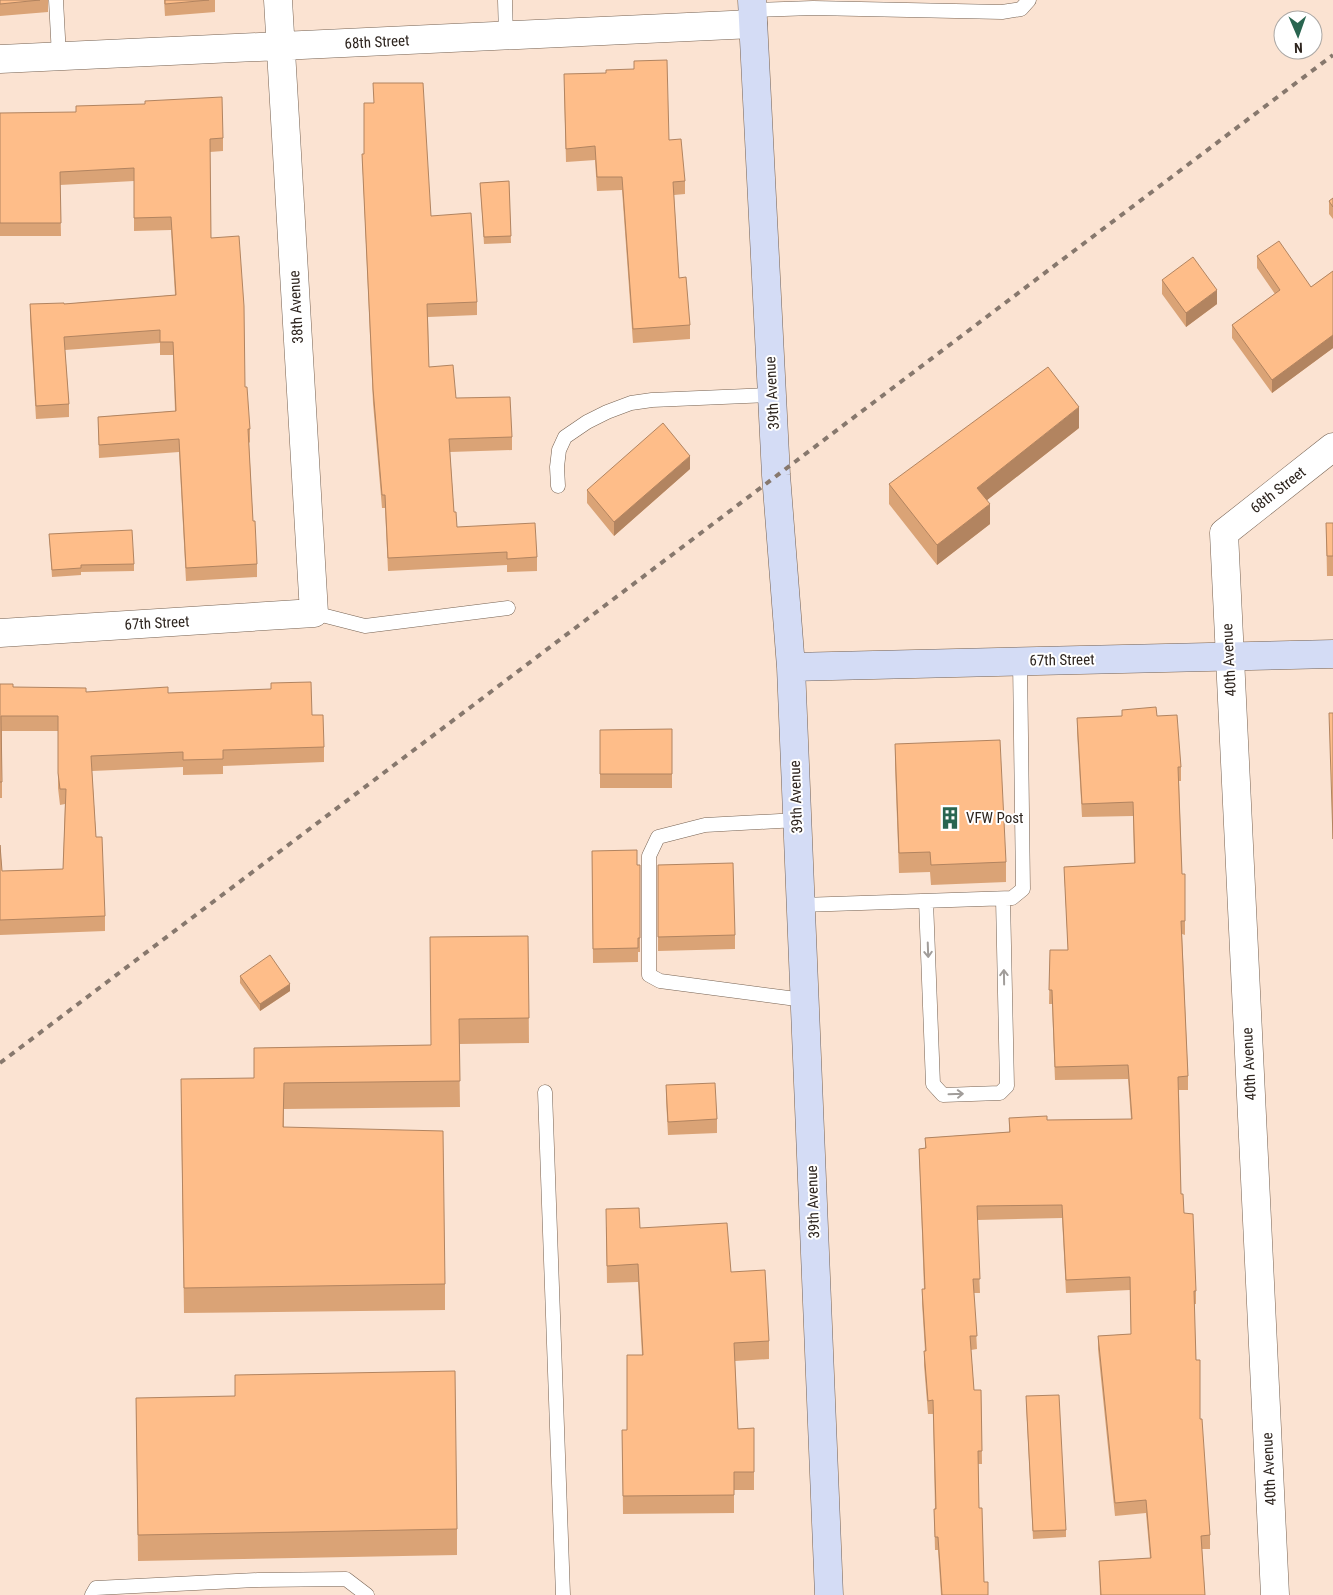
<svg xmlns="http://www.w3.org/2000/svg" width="1333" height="1595" font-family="'Roboto Condensed',sans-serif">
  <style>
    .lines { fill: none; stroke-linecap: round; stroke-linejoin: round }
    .lane-casing { stroke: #766252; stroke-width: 15 }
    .street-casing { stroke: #766252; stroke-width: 29 }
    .secondary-casing { stroke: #766252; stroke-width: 29 }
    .lane { stroke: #fff; stroke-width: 14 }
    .street { stroke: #fff; stroke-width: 28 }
    .secondary { stroke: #d4dcf5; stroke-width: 28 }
    .rail { stroke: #87786d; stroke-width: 4; stroke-dasharray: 6 6; stroke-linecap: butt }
    .wall { fill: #daa376 }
    .shaded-wall { fill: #b28460 }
    .building { fill: #febd89; stroke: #b28460 }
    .oneway { stroke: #a19d9a }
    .labels { text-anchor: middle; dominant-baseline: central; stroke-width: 4; stroke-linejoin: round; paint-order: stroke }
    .street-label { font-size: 15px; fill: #2e251f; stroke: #fff }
    .poi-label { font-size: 15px; fill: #2e251f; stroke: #fff; text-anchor: start }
  </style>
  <rect width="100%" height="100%" fill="#fbe3d2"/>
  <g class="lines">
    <defs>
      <path id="lane" d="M 56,0 L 59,56
        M 505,0 L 506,36
        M 753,10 L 813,8 L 1002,12 L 1021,9 L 1029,0
        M 558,486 L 557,467 L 559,450 L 565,437 L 587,422 L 607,412 L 631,403 L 652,400 L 772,395
        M 314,613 L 365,626 L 508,608
        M 797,820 L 705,825 L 658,837 L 649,856 L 649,975 L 660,981 L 804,1000
        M 926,901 L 933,1084 L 943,1095 L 1000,1093 L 1007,1086 L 1003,899
        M 801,905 L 1012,898 L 1023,889 L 1020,661
        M 545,1092 L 563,1595
        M 92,1595 L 96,1588 L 258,1580 L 346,1579 L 367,1595"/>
      <path id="street" d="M 0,59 L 753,24
        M 0,633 L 314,613 L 278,0
        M 1275,1595 L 1224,533 L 1333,447"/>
      <path id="secondary" d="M 752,0 L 776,475 L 791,667 L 829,1595
        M 791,667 L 1333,654"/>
    </defs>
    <!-- lane casing -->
    <use href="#lane" class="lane-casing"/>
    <!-- street casing -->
    <use href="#street" class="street-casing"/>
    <!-- secondary casing -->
    <use href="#secondary" class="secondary-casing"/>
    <!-- lane -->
    <use href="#lane" class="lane"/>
    <!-- street -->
    <use href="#street" class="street"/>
    <!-- secondary -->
    <use href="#secondary" class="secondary"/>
    <!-- rail -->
    <path class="rail" d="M 0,1063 L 1333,55"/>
  </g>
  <!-- wall -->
  <path class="wall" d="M 0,0 L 48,0 L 48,12 L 0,16 Z
    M 164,0 L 215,0 L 215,12 L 165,16 Z
    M 564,88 L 669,140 L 685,181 L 685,194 L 674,195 L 679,278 L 690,325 L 690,339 L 633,343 L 622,190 L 597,191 L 595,160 L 566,162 Z
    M 0,113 L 223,138 L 223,151 L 210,152 L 211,238 L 245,387 L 250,429 L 250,442 L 249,443 L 253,521 L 257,564 L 257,577 L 186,581 L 179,452 L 99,458 L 98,417 L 175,411 L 173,355 L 160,355 L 160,343 L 65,350 L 69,404 L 69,417 L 36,419 L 30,318 L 30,304 L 64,304 L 175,295 L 171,230 L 134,231 L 134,181 L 60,185 L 61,236 L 0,236 Z
    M 362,154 L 431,216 L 477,302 L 477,315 L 428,317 L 429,367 L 456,398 L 512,437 L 512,450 L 450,452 L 454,512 L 457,527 L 537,557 L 537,571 L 507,572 L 507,565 L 388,571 L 385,508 L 382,508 L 373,403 Z
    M 509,181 L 511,243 L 484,244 L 480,183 Z
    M 1333,198 L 1333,219 L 1329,214 L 1329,201 Z
    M 1257,256 L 1311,287 L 1333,271 L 1333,348 L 1272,393 L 1232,338 L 1232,325 L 1275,294 L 1257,268 Z
    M 1162,280 L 1217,304 L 1186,327 L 1162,294 Z
    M 1079,428 L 987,500 L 990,524 L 937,565 L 889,504 L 889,484 Z
    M 690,469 L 614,536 L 587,503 L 587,490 Z
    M 1326,523 L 1333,523 L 1333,576 L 1327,576 Z
    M 49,534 L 134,564 L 134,571 L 81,572 L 81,575 L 52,577 Z
    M 0,684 L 13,687 L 86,692 L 168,693 L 312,715 L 324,747 L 324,762 L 223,766 L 223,774 L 183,775 L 183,767 L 92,771 L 96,837 L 105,916 L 105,931 L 0,935 L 0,845 L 2,871 L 63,869 L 65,804 L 60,805 L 58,788 L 58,731 L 2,731 L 2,798 L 0,798 Z
    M 1122,710 L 1157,716 L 1181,767 L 1181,781 L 1179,781 L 1182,874 L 1185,874 L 1185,935 L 1182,934 L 1188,1076 L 1188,1090 L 1179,1090 L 1181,1194 L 1196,1291 L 1196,1304 L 1194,1304 L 1196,1360 L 1200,1419 L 1210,1535 L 1210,1549 L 1202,1549 L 1205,1595 L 1100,1595 L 1099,1561 L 1150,1558 L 1146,1513 L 1115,1516 L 1098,1349 L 1098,1336 L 1131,1334 L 1130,1290 L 1066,1293 L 1062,1218 L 977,1220 L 980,1293 L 974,1293 L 977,1349 L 971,1350 L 974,1390 L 981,1390 L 982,1464 L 978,1464 L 979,1508 L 984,1582 L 988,1595 L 941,1595 L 938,1550 L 935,1550 L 934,1509 L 935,1509 L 933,1414 L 928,1414 L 924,1365 L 924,1351 L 925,1351 L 922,1303 L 922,1289 L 924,1289 L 919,1149 L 925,1148 L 925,1138 L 1009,1132 L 1009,1118 L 1047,1120 L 1131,1119 L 1128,1079 L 1055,1080 L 1052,1004 L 1049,1004 L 1050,950 L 1068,950 L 1064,867 L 1134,863 L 1133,816 L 1082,817 L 1077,732 L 1077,718 L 1122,716 Z
    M 672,729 L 672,788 L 600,788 L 600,730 Z
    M 895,744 L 1006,862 L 1006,882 L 931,885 L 930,872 L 899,873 L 895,765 Z
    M 592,851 L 637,865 L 640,865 L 640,952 L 638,952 L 638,962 L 593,963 Z
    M 658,865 L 735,935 L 735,949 L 658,951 Z
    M 528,936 L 529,1043 L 459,1044 L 460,1107 L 284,1109 L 284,1127 L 445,1284 L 445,1310 L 184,1313 L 181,1104 L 254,1078 L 254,1048 L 431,1045 Z
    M 240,976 L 290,991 L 260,1011 L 240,983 Z
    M 666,1085 L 717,1119 L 717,1133 L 668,1135 L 666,1099 Z
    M 606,1227 L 640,1228 L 731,1272 L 769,1341 L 769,1359 L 735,1361 L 738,1429 L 754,1428 L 754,1490 L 734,1490 L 734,1513 L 623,1514 L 622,1430 L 627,1430 L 642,1355 L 638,1282 L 607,1283 Z
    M 136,1398 L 457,1529 L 457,1555 L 138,1561 Z
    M 1026,1403 L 1066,1530 L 1066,1537 L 1033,1539 Z"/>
  <!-- shaded-wall -->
  <path class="shaded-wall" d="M 1217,290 L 1217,304 L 1186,327 L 1186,313 Z
    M 1333,335 L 1333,348 L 1272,393 L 1272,380 Z
    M 1079,407 L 1079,428 L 977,508 L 977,488 Z
    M 690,456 L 690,469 L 614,536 L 614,522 Z
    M 990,504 L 990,524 L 937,565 L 937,545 Z
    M 290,984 L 290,991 L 260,1011 L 260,1004 Z"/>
  <!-- building -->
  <path class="building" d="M 0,0 L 40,0 L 0,4 Z
    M 165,0 L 209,0 L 165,4 Z
    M 667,60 L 669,140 L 681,139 L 685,181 L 673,182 L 679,278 L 686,277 L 690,325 L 633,329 L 622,177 L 597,177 L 595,146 L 566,149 L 564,74 L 606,73 L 606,70 L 634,69 L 634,61 Z
    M 373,83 L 423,83 L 431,216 L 471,213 L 477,302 L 427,304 L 429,367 L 453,365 L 456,398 L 510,397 L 512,437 L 449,439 L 454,512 L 456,512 L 457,527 L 535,523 L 537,557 L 507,559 L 507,552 L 388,558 L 385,495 L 382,495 L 373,389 L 362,154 L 364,154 L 364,103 L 374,103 Z
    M 222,97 L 223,138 L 210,139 L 211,238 L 239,236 L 244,306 L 245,387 L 247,387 L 250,429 L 248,429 L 253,521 L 255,521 L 257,564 L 186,568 L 179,439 L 99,445 L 98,417 L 176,411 L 173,342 L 160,342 L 160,330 L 64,337 L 69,404 L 36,406 L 30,304 L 64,303 L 64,304 L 176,295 L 171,217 L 134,218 L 134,168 L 60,172 L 61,223 L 0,223 L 0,113 L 76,112 L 76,106 L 145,104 L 145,101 Z
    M 509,181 L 511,236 L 484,237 L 480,183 Z
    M 1333,198 L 1333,207 L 1329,201 Z
    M 1279,241 L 1311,287 L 1333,271 L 1333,335 L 1272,380 L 1232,325 L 1280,290 L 1257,256 Z
    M 1193,257 L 1217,290 L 1186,313 L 1162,280 Z
    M 1048,367 L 1079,407 L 977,488 L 990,504 L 937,545 L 889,484 Z
    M 663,423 L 690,456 L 614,522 L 587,490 Z
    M 1326,523 L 1333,523 L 1333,556 L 1327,556 Z
    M 132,530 L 134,564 L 81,565 L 81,568 L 52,570 L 49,534 Z
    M 311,682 L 312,715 L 323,715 L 324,747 L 223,750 L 223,759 L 183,760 L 183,752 L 91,756 L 96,837 L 102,837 L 105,916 L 0,920 L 0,845 L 2,871 L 63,869 L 66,789 L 60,789 L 58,773 L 58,716 L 1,716 L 2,782 L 0,782 L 0,684 L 13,684 L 13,687 L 86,688 L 86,692 L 168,687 L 168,693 L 271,689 L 271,683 Z
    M 1156,707 L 1157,716 L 1177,715 L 1181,767 L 1178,767 L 1182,874 L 1185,874 L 1185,921 L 1181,921 L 1188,1076 L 1178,1077 L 1181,1194 L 1183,1194 L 1184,1213 L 1193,1214 L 1196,1291 L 1194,1291 L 1196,1360 L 1200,1360 L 1200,1419 L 1202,1419 L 1210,1535 L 1201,1536 L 1205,1595 L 1101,1595 L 1099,1561 L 1151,1558 L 1146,1500 L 1115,1503 L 1098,1336 L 1131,1334 L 1130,1277 L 1066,1280 L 1062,1205 L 977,1206 L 980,1279 L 973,1279 L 977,1336 L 970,1336 L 974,1390 L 981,1390 L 982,1451 L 978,1451 L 979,1508 L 982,1508 L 984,1582 L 988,1582 L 988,1595 L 942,1595 L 938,1537 L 935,1537 L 934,1509 L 936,1509 L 933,1400 L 928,1401 L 924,1351 L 926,1351 L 922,1289 L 925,1289 L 919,1149 L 926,1148 L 925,1138 L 1010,1132 L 1009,1118 L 1047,1116 L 1047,1120 L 1132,1119 L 1128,1065 L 1055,1067 L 1052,990 L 1049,990 L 1050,950 L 1068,950 L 1064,867 L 1135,863 L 1133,802 L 1082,804 L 1077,718 L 1122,716 L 1122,710 Z
    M 1329,713 L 1333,713 L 1333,839 Z
    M 672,729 L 672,774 L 600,774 L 600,730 Z
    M 1000,740 L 1006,862 L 931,865 L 930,852 L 899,853 L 895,744 Z
    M 637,850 L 637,865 L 640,865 L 640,938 L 638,938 L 638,948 L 593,949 L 592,851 Z
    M 733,863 L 735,935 L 658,937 L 658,865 Z
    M 528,936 L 529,1018 L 459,1019 L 460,1081 L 284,1083 L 283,1127 L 443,1131 L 445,1284 L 184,1288 L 181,1079 L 254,1078 L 254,1048 L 431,1045 L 430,937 Z
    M 270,955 L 290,984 L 260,1004 L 240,976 Z
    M 715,1083 L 717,1119 L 668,1122 L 666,1085 Z
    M 639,1208 L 640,1228 L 727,1223 L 731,1272 L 765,1270 L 769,1341 L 734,1343 L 738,1429 L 754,1428 L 754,1472 L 734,1472 L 734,1495 L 623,1496 L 622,1430 L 627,1430 L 627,1355 L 643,1355 L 638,1264 L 607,1266 L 606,1209 Z
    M 455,1371 L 457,1529 L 138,1535 L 136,1398 L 235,1396 L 235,1375 Z
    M 1059,1395 L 1066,1530 L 1033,1531 L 1026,1396 Z"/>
  <!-- one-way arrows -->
  <defs><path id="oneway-shaft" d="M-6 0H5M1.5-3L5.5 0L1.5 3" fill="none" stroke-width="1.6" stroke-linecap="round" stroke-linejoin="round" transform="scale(1.25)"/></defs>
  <g class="oneway">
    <use href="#oneway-shaft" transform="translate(928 950) rotate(88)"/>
    <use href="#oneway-shaft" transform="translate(1004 977) rotate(-91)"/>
    <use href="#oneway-shaft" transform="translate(956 1094) rotate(-2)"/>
  </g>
  <!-- icons -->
  <defs>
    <symbol id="building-bare" viewBox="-9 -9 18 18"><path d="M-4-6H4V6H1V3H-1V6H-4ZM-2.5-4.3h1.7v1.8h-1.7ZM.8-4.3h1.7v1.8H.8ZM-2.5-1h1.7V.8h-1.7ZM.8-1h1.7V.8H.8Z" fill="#296550" stroke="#fff" stroke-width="2.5" paint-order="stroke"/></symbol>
  </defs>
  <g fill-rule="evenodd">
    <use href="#building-bare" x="934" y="802" width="32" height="32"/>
  </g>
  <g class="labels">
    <!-- street labels -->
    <g class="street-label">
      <text transform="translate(377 42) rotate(-3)">68th Street</text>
      <text transform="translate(296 307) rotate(-93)">38th Avenue</text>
      <text transform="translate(772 393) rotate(-93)">39th Avenue</text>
      <text transform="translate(1278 490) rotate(-38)">68th Street</text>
      <text transform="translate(157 623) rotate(-3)">67th Street</text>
      <text transform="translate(1062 660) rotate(-1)">67th Street</text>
      <text transform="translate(1229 660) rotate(-93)">40th Avenue</text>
      <text transform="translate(796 797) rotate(-92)">39th Avenue</text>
      <text transform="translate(1249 1064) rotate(-93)">40th Avenue</text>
      <text transform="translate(813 1202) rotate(-92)">39th Avenue</text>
      <text transform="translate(1269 1469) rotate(-93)">40th Avenue</text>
    </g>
    <!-- poi labels -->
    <g class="poi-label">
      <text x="966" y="818">VFW Post</text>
    </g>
  </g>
  <!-- north arrow -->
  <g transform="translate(1298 35) rotate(178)"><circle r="24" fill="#ffffff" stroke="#aba8a5"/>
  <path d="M0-4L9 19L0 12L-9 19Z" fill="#296550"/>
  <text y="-8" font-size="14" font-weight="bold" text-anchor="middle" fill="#2e251f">N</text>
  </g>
</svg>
